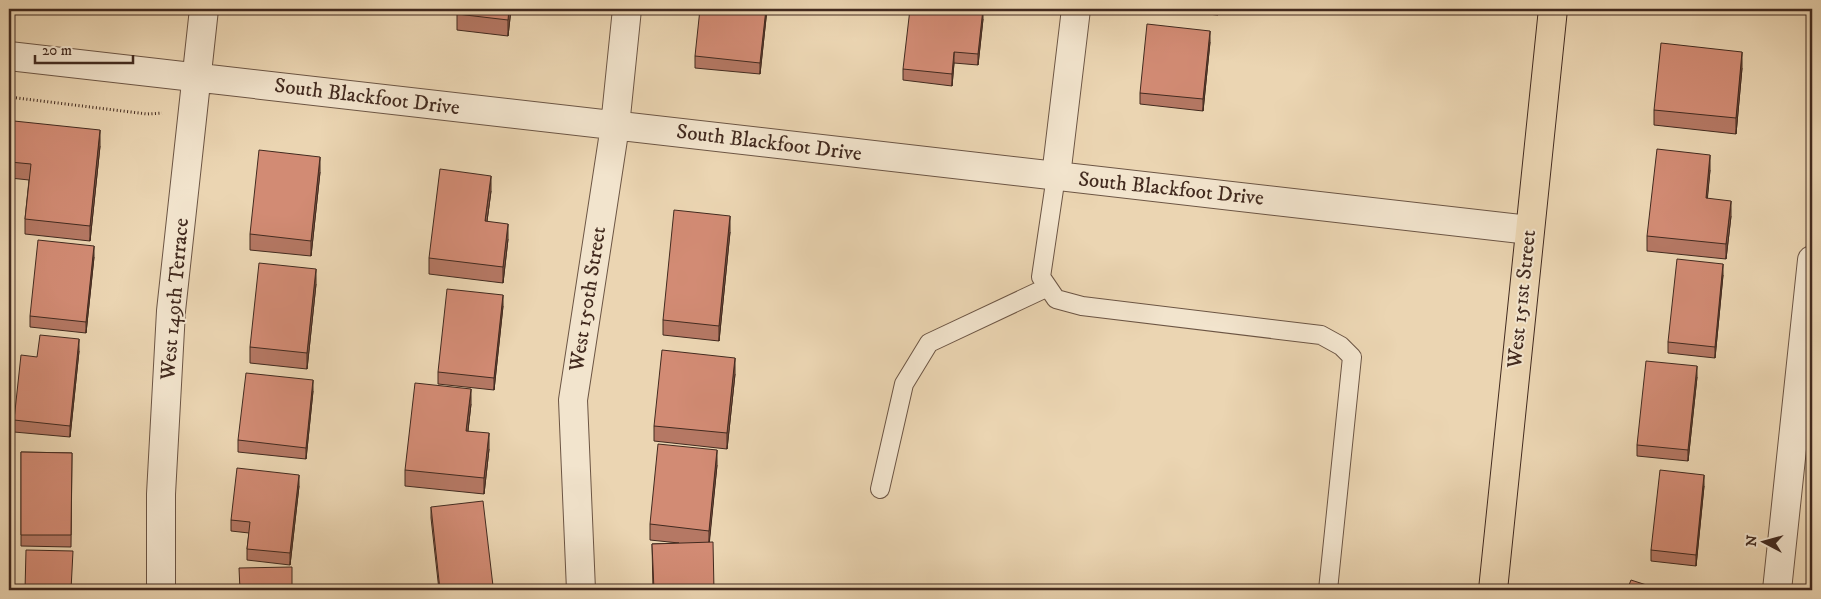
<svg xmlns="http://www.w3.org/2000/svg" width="1821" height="599" font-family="'IM FELL DW Pica',serif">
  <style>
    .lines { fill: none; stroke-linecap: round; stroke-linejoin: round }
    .lane-casing { stroke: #6c5544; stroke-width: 20 }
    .street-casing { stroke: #6c5544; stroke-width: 30 }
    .primary-casing { stroke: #422a1f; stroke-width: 30 }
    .path { stroke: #422a1f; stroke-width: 3; stroke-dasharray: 1 2.5; stroke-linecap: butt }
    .lane { stroke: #f2e4cd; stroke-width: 18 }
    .street { stroke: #f2e4cd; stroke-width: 28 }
    .primary { stroke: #ebd5b2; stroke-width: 28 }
    .wall { fill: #b57864; stroke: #422a1f }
    .shaded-wall { fill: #936151; stroke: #422a1f }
    .building { fill: #d28b74; stroke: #422a1f }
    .labels { text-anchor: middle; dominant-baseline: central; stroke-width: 4; stroke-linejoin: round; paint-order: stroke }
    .street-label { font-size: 21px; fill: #422a1f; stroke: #f2e4cd }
  </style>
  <rect width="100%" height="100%" fill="#ebd5b2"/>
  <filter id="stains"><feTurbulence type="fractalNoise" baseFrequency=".004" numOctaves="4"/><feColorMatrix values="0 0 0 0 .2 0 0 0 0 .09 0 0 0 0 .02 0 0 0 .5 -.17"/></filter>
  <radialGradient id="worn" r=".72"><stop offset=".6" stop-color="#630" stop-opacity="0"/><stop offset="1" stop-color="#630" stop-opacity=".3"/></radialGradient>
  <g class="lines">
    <defs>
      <path id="lane" d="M 1056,176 L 1041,277 L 1056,299 L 1082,306 L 1321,335 L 1341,346 L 1352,357 L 1328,590
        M 880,489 L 904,384 L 929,343 L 1048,287"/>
      <path id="street" d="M 9,56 L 1529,230
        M 1056,176 L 1076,9
        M 161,590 L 161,494 L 171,311 L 204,9
        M 581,590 L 573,400 L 615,126 L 627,9
        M 1777,590 L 1812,260"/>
      <path id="primary" d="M 1493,590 L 1553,9"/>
    </defs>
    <!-- lane casing -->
    <use href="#lane" class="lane-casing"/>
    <!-- street casing -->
    <use href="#street" class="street-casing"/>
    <!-- primary casing -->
    <use href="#primary" class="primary-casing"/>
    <!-- path -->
    <path class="path" d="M 9,97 L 147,114 L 162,113"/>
    <!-- lane -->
    <use href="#lane" class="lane"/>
    <!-- street -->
    <use href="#street" class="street"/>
    <!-- primary -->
    <use href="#primary" class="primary"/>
  </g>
  <!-- wall -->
  <path class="wall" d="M 511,9 L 508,36 L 457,30 L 457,14 Z
    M 512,9 L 534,9 L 533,11 Z
    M 767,9 L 760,74 L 695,68 L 695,56 Z
    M 1154,9 L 1218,9 L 1218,15 Z
    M 983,19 L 978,65 L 954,63 L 952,86 L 903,80 L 903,69 Z
    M 1210,42 L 1203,111 L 1140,104 L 1140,93 Z
    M 1742,68 L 1736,134 L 1654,125 L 1654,110 Z
    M 100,146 L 90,241 L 25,234 L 25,219 L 29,180 L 10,178 L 10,162 Z
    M 1710,170 L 1707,199 L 1731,216 L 1726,259 L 1647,251 L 1647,236 Z
    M 320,172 L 311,256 L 250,250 L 250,234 Z
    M 491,191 L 487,221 L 508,239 L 503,283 L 429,274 L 429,258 Z
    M 730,232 L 719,341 L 663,335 L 663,320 Z
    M 94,257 L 86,333 L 30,327 L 30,316 Z
    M 1723,275 L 1715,358 L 1668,353 L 1668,342 Z
    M 316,284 L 307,369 L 250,363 L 250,347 Z
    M 503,306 L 494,390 L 438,384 L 438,372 Z
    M 79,351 L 70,437 L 14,432 L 14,420 L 37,357 Z
    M 735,374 L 727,449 L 654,441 L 654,426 Z
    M 1697,377 L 1688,461 L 1637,456 L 1637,445 Z
    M 313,391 L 306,459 L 238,452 L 238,440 Z
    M 471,404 L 468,431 L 489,449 L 484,494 L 405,486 L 405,470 Z
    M 21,452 L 72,453 L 71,547 L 21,546 Z
    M 717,465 L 709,542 L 714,590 L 653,590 L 652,544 L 679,543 L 650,540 L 650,524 Z
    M 299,486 L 290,565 L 247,560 L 247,549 L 249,533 L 231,531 L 231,520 Z
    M 1704,486 L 1696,566 L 1651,561 L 1651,550 Z
    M 431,507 L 493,586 L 493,590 L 439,590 L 431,518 Z"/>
  <!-- shaded-wall -->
  <path class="shaded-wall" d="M 509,9 L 511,9 L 508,36 L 508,20 Z
    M 766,9 L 767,9 L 760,74 L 760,63 Z
    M 983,9 L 983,19 L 978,65 L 978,54 Z
    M 1210,31 L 1210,42 L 1203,111 L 1203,99 Z
    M 954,52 L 954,63 L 952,86 L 952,74 Z
    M 1742,52 L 1742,68 L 1736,134 L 1736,118 Z
    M 100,130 L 100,146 L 90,241 L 90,226 Z
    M 1710,155 L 1710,170 L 1706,214 L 1706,198 Z
    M 320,157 L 320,172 L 311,256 L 311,241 Z
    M 491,176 L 491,191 L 485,236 L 485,221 Z
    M 1731,201 L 1731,216 L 1726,259 L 1726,244 Z
    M 730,216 L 730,232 L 719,341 L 719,326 Z
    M 508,224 L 508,239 L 503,283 L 503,267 Z
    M 94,246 L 94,257 L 86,333 L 86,322 Z
    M 1723,264 L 1723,275 L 1715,358 L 1715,347 Z
    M 316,269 L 316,284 L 307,369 L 307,353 Z
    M 503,295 L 503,306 L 494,390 L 494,378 Z
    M 79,339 L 79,351 L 70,437 L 70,426 Z
    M 735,358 L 735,374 L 727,449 L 727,433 Z
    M 1697,366 L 1697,377 L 1688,461 L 1688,450 Z
    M 313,380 L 313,391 L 306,459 L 306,448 Z
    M 471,389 L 471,404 L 466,446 L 466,431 Z
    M 489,433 L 489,449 L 484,494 L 484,478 Z
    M 717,450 L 717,465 L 709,546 L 709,531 Z
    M 299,475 L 299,486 L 290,565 L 290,553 Z
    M 1704,475 L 1704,486 L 1696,566 L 1696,555 Z"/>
  <!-- building -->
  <path class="building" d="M 457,9 L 509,9 L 508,20 L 457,14 Z
    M 700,9 L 766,9 L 760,63 L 695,56 Z
    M 910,9 L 983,9 L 978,54 L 954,52 L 952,74 L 903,69 Z
    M 1147,24 L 1210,31 L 1203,99 L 1140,93 Z
    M 1661,43 L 1742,52 L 1736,118 L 1654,110 Z
    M 14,121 L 100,130 L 90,226 L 25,219 L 31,164 L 10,162 Z
    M 1657,149 L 1710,155 L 1706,198 L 1731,201 L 1726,244 L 1647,236 Z
    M 259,150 L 320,157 L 311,241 L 250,234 Z
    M 440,169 L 491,176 L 485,221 L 508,224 L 503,267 L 429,258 Z
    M 674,210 L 730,216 L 719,326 L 663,320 Z
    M 38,240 L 94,246 L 86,322 L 30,316 Z
    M 1677,259 L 1723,264 L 1715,347 L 1668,342 Z
    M 259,263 L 316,269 L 307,353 L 250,347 Z
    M 447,289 L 503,295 L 494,378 L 438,372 Z
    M 40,335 L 79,339 L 70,426 L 14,420 L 21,355 L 37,357 Z
    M 662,350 L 735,358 L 727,433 L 654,426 Z
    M 1646,361 L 1697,366 L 1688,450 L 1637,445 Z
    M 246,373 L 313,380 L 306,448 L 238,440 Z
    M 415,383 L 471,389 L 466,431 L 489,433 L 484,478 L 405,470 Z
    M 658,444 L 717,450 L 709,531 L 650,524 Z
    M 21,452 L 72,453 L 71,535 L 21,535 Z
    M 237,468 L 299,475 L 290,553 L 247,549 L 250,522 L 231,520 Z
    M 1660,470 L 1704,475 L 1696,555 L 1651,550 Z
    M 483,501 L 493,586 L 453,590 L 440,590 L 431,507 Z
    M 713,542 L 714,590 L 654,590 L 652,544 Z
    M 26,550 L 73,551 L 71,590 L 25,590 Z
    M 292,567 L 292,590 L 240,590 L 239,568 Z
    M 1631,580 L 1662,590 L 1627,590 Z"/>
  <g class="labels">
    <!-- street labels -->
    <g class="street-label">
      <text transform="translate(367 97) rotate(7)">South Blackfoot Drive</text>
      <text transform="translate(769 143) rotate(7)">South Blackfoot Drive</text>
      <text transform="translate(1171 189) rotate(6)">South Blackfoot Drive</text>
      <text transform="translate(175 299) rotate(-85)">West 149th Terrace</text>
      <text transform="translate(588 299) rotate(-81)">West 150th Street</text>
      <text transform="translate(1522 299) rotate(-84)">West 151st Street</text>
    </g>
  </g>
  <!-- margin -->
  <rect width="1821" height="599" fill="none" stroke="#ebd5b2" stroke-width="30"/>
  <rect x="10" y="10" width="1801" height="579" fill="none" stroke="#422a1f" stroke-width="2.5"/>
  <rect x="15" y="15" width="1791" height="569" fill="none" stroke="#422a1f"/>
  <!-- north arrow -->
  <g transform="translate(1764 542) rotate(276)" stroke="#f2e4cd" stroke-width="4" paint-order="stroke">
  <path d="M0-4L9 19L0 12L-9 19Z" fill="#422a1f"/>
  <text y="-8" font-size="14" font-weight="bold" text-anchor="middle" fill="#422a1f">N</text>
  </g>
  <!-- scale -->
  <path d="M35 55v8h98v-8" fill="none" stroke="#422a1f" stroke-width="2.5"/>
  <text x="42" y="55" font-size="15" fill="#422a1f" stroke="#f2e4cd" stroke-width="4" paint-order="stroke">20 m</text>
  <rect width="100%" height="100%" filter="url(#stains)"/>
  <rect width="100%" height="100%" fill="url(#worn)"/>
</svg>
